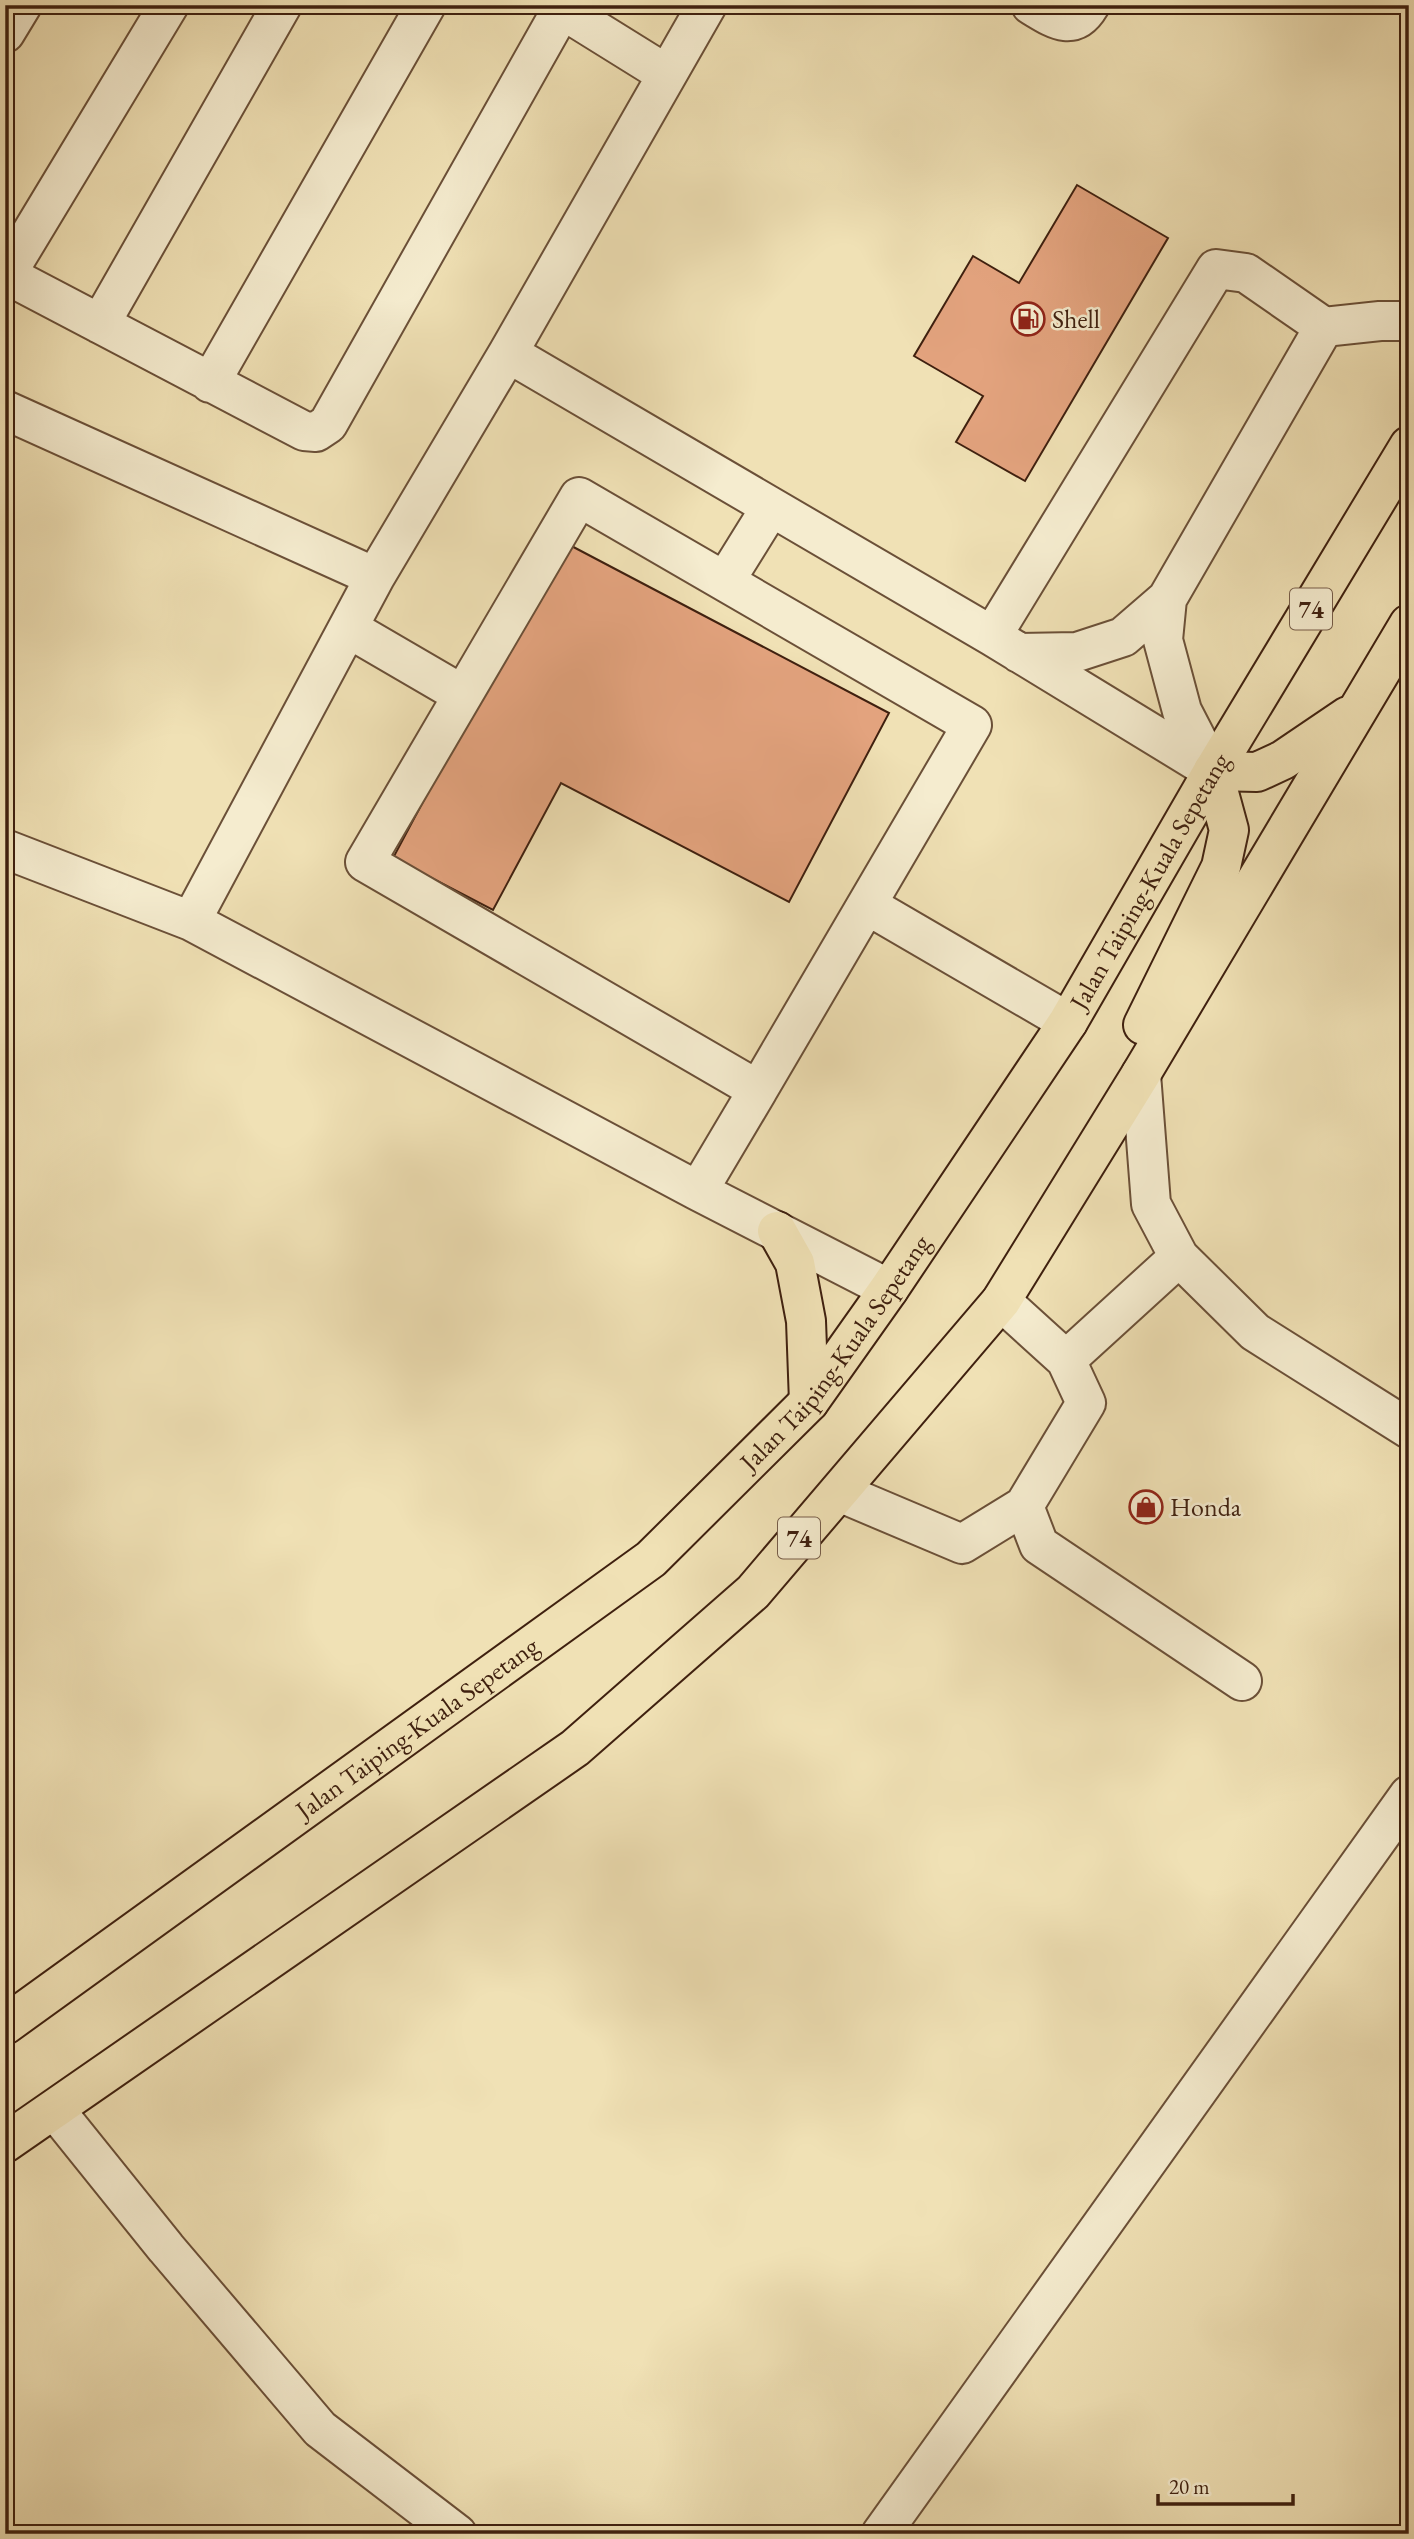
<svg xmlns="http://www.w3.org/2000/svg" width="1414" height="2539" font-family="'EB Garamond',serif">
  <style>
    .building { fill: #e3a37e; stroke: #3f200f; stroke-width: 2 }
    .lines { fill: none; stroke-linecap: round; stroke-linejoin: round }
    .minor-casing { stroke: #6b5038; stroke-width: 42 }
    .major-casing { stroke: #3f200f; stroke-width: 42 }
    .minor { stroke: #f5eccf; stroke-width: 38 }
    .major { stroke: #f0e1b5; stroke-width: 38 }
    .labels { text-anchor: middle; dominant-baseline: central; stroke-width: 5; stroke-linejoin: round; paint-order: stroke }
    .shield { fill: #f5eccf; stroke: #765d49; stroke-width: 2 }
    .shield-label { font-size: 24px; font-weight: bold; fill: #3f200f }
    .poi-label { font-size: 26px; fill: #3f200f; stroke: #f5eccf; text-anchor: start }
    .street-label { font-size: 26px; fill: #3f200f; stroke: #f5eccf }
  </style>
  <rect width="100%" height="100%" fill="#f0e1b5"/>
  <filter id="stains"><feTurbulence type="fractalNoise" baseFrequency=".00286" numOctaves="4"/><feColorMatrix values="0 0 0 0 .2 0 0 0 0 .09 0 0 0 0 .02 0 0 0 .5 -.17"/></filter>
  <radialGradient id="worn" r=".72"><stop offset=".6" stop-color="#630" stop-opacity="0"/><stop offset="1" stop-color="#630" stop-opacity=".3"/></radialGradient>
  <!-- building -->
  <path class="building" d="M 1077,185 L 1168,238 L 1025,481 L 956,442 L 983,396 L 914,356 L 973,256 L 1019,283 Z
    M 562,541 L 889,713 L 789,902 L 561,783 L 493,910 L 393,858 Z"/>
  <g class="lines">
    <defs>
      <path id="minor" d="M 555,5 L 666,74
        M 1031,5 C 1053,18 1073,34 1090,5
        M 5,33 L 22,5
        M 5,274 L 304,431 L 316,432 L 328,424 L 562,9
        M 6,275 L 169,5
        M 100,324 L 282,5
        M 508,353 L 992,636 L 1213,771
        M 210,383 L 426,5
        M 5,410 L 375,577
        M 725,581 L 771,507
        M 1167,599 L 1163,640 L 1182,711 L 1213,771
        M 348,628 L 463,695
        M 992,636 L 1216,269 L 1246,273 L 1324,327
        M 1019,653 L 1077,652 L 1123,637 L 1167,599 L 1324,327 L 1380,321 L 1409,321
        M 5,849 L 191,921 L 698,1191 L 889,1289
        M 867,905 L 1068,1022
        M 191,921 L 375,577 L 508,353 L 707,5
        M 1141,1074 L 1151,1204 L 1179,1257 L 1255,1332 L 1409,1429
        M 698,1191 L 758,1090 L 365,862 L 579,497 L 972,725 L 758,1090
        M 1001,1301 L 1066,1360 L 1086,1403 L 1024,1506 L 1039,1545 L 1242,1681
        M 1066,1360 L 1179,1257
        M 839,1492 L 962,1544 L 1024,1506
        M 55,2110 L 166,2248 L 320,2429 L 457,2534
        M 881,2534 L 1409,1795"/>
      <g id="major">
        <path d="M 1213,771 L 1257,772 L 1283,760 L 1348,716"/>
        <path d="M 1143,1025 L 1221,867 L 1229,830 L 1213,771"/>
        <path d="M 777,1231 L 795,1263 L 806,1321 L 809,1402"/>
        <path id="s1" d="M 5,2025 L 651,1559 L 809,1402 L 889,1289 L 1068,1022 L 1213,771 L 1409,446"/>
        <path d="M 5,2143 L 575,1748 L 753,1592 L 1001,1301 L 1141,1074 L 1409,624"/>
      </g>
    </defs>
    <!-- minor casing -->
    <use href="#minor" class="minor-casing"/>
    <!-- major casing -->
    <use href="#major" class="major-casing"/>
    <!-- minor -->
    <use href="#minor" class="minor"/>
    <!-- major -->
    <use href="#major" class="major"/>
  </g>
  <!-- icons -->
  <defs>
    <symbol id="fuel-ring" viewBox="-11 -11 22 22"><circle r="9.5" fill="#f5eccf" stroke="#8f2418" stroke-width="1.5"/><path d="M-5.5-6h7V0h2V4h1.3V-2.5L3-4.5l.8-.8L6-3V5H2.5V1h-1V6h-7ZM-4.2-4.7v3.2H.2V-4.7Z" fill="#8f2418"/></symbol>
    <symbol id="shop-ring" viewBox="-11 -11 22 22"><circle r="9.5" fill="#f5eccf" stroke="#8f2418" stroke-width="1.5"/><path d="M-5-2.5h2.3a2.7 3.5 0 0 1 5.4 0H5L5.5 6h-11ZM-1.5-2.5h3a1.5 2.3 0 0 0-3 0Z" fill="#8f2418"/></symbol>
  </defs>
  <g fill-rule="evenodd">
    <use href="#fuel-ring" x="1009" y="300" width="38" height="38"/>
    <use href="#shop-ring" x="1127" y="1488" width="38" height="38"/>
  </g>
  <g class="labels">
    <!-- shield labels -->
    <g class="shield">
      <rect x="1290" y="588.5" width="42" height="41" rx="5"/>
      <rect x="778" y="1517.5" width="42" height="41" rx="5"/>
    </g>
    <g class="shield-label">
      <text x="1311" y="609">74</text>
      <text x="799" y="1538">74</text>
    </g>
    <!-- poi labels -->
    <g class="poi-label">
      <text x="1052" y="319">Shell</text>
      <text x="1170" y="1507">Honda</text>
    </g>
    <!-- street labels -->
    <g class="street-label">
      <text stroke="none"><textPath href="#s1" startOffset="1642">Jalan Taiping-Kuala Sepetang</textPath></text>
      <text stroke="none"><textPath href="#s1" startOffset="1074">Jalan Taiping-Kuala Sepetang</textPath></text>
      <text stroke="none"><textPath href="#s1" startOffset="508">Jalan Taiping-Kuala Sepetang</textPath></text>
    </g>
  </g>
  <!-- margin -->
  <rect width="1414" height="2539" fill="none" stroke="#f0e1b5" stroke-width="28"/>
  <rect x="7" y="7" width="1400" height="2525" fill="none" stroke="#3f200f" stroke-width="3.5"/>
  <rect x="14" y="14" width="1386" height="2511" fill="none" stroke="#3f200f" stroke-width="2"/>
  <!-- scale -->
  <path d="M1158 2494v10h135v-10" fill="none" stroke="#3f200f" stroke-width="3.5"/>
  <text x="1169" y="2494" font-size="21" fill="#3f200f" stroke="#f5eccf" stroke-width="5" paint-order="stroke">20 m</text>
  <rect width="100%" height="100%" filter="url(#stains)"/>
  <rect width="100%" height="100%" fill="url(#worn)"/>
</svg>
